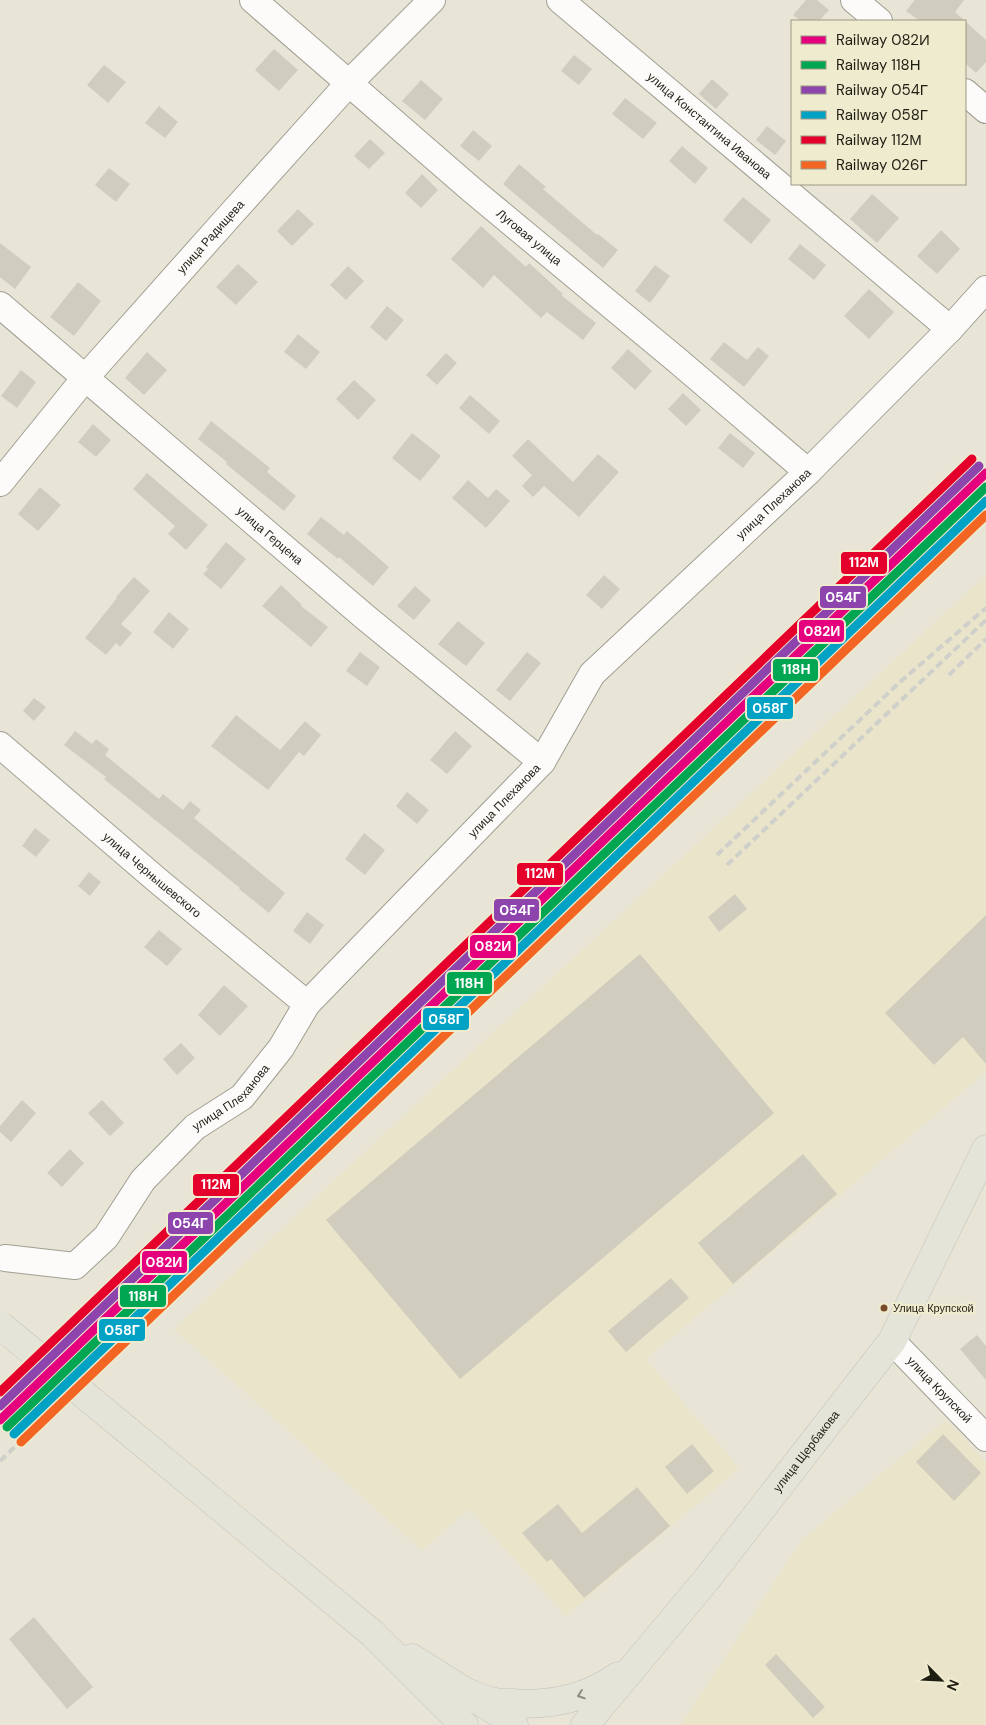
<svg xmlns="http://www.w3.org/2000/svg" width="986" height="1725" font-family="'DM Sans',sans-serif">
  <style>
    .built { fill: #e9e4ca }
    .building { fill: #d1cdbe }
    .lines { fill: none; stroke-linecap: round; stroke-linejoin: round }
    .minor-casing { stroke: #a09f93; stroke-width: 28 }
    .major-casing { stroke: #c6c4bd; stroke-width: 29 }
    .minor { stroke: #fcfbf9; stroke-width: 26 }
    .major { stroke: #e5e4d9; stroke-width: 28 }
    .rail { stroke: #d0d0cb; stroke-width: 4; stroke-dasharray: 8 4; stroke-linecap: butt }
    .major-bridge-casing { stroke: #c6c4bd; stroke-width: 29; stroke-linecap: butt }
    .major-bridge { stroke: #e5e4d9; stroke-width: 28 }
    .rail-1-casing { stroke: #efebcf; stroke-width: 12 }
    .rail-2-casing { stroke: #efebcf; stroke-width: 12 }
    .rail-3-casing { stroke: #efebcf; stroke-width: 12 }
    .rail-4-casing { stroke: #efebcf; stroke-width: 12 }
    .rail-5-casing { stroke: #efebcf; stroke-width: 12 }
    .rail-6-casing { stroke: #efebcf; stroke-width: 12 }
    .rail-1 { stroke: #e5007d; stroke-width: 9 }
    .rail-2 { stroke: #00a651; stroke-width: 9 }
    .rail-3 { stroke: #8e44ad; stroke-width: 9 }
    .rail-4 { stroke: #02a2c5; stroke-width: 9 }
    .rail-5 { stroke: #e4002b; stroke-width: 9 }
    .rail-6 { stroke: #f26522; stroke-width: 9 }
    .oneway { stroke: #8c8b80 }
    .bus-dot { fill: #7a4b2a; stroke: #efebcf; stroke-width: 2 }
    .labels { text-anchor: middle; dominant-baseline: central; stroke-width: 4.5; stroke-linejoin: round; paint-order: stroke }
    .bus-label { font-size: 11px; fill: #1f1e13; stroke: #efebcf; text-anchor: start }
    .street-label { font-size: 12px; fill: #1f1e13; stroke: #efebcf }
    .line-badge { stroke: #efebcf; stroke-width: 2 }
    .badge-label { font-size: 14px; text-anchor: middle; font-weight: bold; fill: #fff }
  </style>
  <rect width="100%" height="100%" fill="#e8e5d6"/>
  <!-- built -->
  <path class="built" d="M 986,575 L 986,1072 L 646,1359 L 739,1468 L 566,1616 L 469,1509 L 422,1550 L 174,1329 Z
    M 946,1420 L 986,1462 L 986,1725 L 680,1725 L 803,1539 Z"/>
  <!-- building -->
  <path class="building" d="M 806,0 L 817,0 L 829,10 L 819,21 L 801,21 L 793,15 Z
    M 915,0 L 964,0 L 955,12 L 986,40 L 986,62 L 976,73 L 965,63 L 965,21 L 920,21 L 906,11 Z
    M 274,49 L 298,70 L 279,91 L 255,70 Z
    M 574,55 L 592,69 L 579,85 L 561,71 Z
    M 104,65 L 126,82 L 108,103 L 87,85 Z
    M 712,79 L 729,94 L 716,109 L 699,94 Z
    M 421,80 L 443,99 L 425,120 L 402,101 Z
    M 625,98 L 657,123 L 643,139 L 612,114 Z
    M 159,106 L 178,122 L 165,138 L 145,123 Z
    M 767,126 L 786,141 L 775,155 L 756,140 Z
    M 473,130 L 492,146 L 479,161 L 460,146 Z
    M 370,139 L 385,153 L 369,169 L 354,156 Z
    M 682,146 L 708,168 L 695,184 L 669,161 Z
    M 519,164 L 546,187 L 543,189 L 597,235 L 598,234 L 618,250 L 603,268 L 503,184 Z
    M 109,168 L 130,184 L 116,202 L 95,185 Z
    M 422,174 L 438,190 L 421,208 L 405,193 Z
    M 872,194 L 899,218 L 877,243 L 850,219 Z
    M 743,197 L 771,220 L 751,244 L 723,220 Z
    M 298,209 L 314,224 L 292,246 L 277,231 Z
    M 481,226 L 526,267 L 529,263 L 563,294 L 561,295 L 596,323 L 583,340 L 547,312 L 541,318 L 494,275 L 483,288 L 451,259 Z
    M 941,230 L 960,249 L 937,274 L 917,256 Z
    M 0,243 L 31,267 L 15,289 L 0,277 Z
    M 800,244 L 826,265 L 814,280 L 788,259 Z
    M 238,264 L 258,282 L 236,305 L 216,287 Z
    M 655,265 L 670,276 L 650,303 L 635,291 Z
    M 348,266 L 364,281 L 346,300 L 330,285 Z
    M 78,282 L 101,301 L 74,336 L 50,317 Z
    M 869,289 L 894,312 L 869,339 L 844,316 Z
    M 387,306 L 404,320 L 386,341 L 370,327 Z
    M 298,334 L 320,352 L 306,369 L 284,352 Z
    M 724,342 L 747,360 L 758,347 L 769,356 L 744,387 L 710,359 Z
    M 628,349 L 652,371 L 635,390 L 611,368 Z
    M 147,352 L 167,370 L 144,395 L 125,378 Z
    M 446,353 L 457,363 L 437,385 L 426,375 Z
    M 21,370 L 36,382 L 17,408 L 1,396 Z
    M 354,380 L 376,400 L 358,420 L 336,399 Z
    M 683,393 L 701,410 L 686,426 L 668,409 Z
    M 470,395 L 500,421 L 489,434 L 459,408 Z
    M 211,421 L 270,468 L 267,472 L 296,496 L 284,511 L 226,464 L 227,462 L 198,439 Z
    M 93,424 L 111,440 L 96,457 L 78,442 Z
    M 412,433 L 441,456 L 420,481 L 392,458 Z
    M 730,433 L 755,453 L 743,468 L 718,448 Z
    M 528,439 L 573,482 L 598,454 L 619,472 L 579,517 L 544,486 L 533,497 L 522,486 L 532,475 L 512,456 Z
    M 147,473 L 208,525 L 186,550 L 168,534 L 175,526 L 133,489 Z
    M 468,480 L 488,498 L 496,489 L 510,501 L 486,528 L 452,498 Z
    M 40,487 L 61,505 L 38,531 L 18,514 Z
    M 321,517 L 344,535 L 347,531 L 389,567 L 373,586 L 339,557 L 338,559 L 307,534 Z
    M 226,542 L 246,559 L 221,589 L 203,574 L 208,569 L 206,567 Z
    M 604,575 L 620,589 L 602,609 L 586,595 Z
    M 134,577 L 150,591 L 121,624 L 132,633 L 120,647 L 116,643 L 106,655 L 85,638 L 117,598 L 116,597 Z
    M 281,585 L 302,605 L 301,606 L 328,627 L 311,647 L 262,606 Z
    M 415,586 L 431,600 L 414,620 L 397,606 Z
    M 169,612 L 189,629 L 173,649 L 153,632 Z
    M 458,621 L 485,643 L 466,666 L 438,644 Z
    M 360,652 L 380,667 L 367,686 L 346,671 Z
    M 527,652 L 541,663 L 510,701 L 496,690 Z
    M 34,698 L 46,707 L 34,721 L 23,711 Z
    M 236,715 L 280,750 L 305,721 L 321,735 L 304,756 L 299,752 L 268,790 L 211,746 Z
    M 75,731 L 92,744 L 96,739 L 109,749 L 105,755 L 159,799 L 163,794 L 183,810 L 190,801 L 201,810 L 194,818 L 285,893 L 269,913 L 239,889 L 240,888 L 104,779 L 106,777 L 64,745 Z
    M 455,731 L 472,746 L 447,774 L 430,760 Z
    M 407,792 L 429,810 L 417,824 L 396,806 Z
    M 35,828 L 50,840 L 36,857 L 22,846 Z
    M 364,833 L 385,850 L 365,875 L 345,859 Z
    M 89,872 L 101,882 L 90,896 L 78,886 Z
    M 735,894 L 747,909 L 719,932 L 708,917 Z
    M 307,912 L 324,925 L 310,944 L 293,931 Z
    M 986,915 L 986,1064 L 963,1037 L 934,1065 L 885,1013 Z
    M 159,930 L 182,949 L 167,966 L 144,947 Z
    M 640,954 L 774,1113 L 460,1379 L 326,1220 Z
    M 224,985 L 248,1006 L 220,1036 L 198,1015 Z
    M 181,1043 L 195,1058 L 177,1075 L 163,1059 Z
    M 22,1100 L 36,1113 L 11,1142 L 0,1132 L 0,1126 Z
    M 102,1100 L 124,1123 L 110,1136 L 88,1113 Z
    M 70,1149 L 84,1163 L 62,1187 L 47,1173 Z
    M 803,1154 L 837,1194 L 733,1284 L 698,1243 Z
    M 671,1278 L 689,1298 L 626,1352 L 608,1331 Z
    M 977,1335 L 986,1346 L 986,1380 L 960,1349 Z
    M 943,1434 L 981,1473 L 954,1501 L 916,1462 Z
    M 692,1444 L 714,1471 L 687,1494 L 665,1467 Z
    M 637,1487 L 670,1526 L 584,1598 L 551,1559 L 547,1562 L 522,1533 L 558,1504 L 582,1533 Z
    M 34,1617 L 93,1687 L 67,1709 L 9,1639 Z
    M 776,1654 L 825,1707 L 813,1718 L 765,1665 Z"/>
  <g class="lines">
    <defs>
      <g id="minor">
        <path id="s1" d="M 253,0 L 472,190 L 678,361 L 808,472"/>
        <path id="s2" d="M 560,0 L 950,329"/>
        <path d="M 854,0 L 879,21"/>
        <path d="M 965,92 L 986,110"/>
        <path id="s3" d="M 0,305 L 365,617 L 542,762"/>
        <path id="s4" d="M 0,483 L 85,378 L 224,222 L 349,83 L 432,0"/>
        <path id="s5" d="M 0,745 L 157,880 L 307,1004"/>
        <path id="s6" d="M 5,1258 L 75,1266 L 106,1237 L 143,1180 L 195,1127 L 242,1097 L 281,1048 L 307,1004 L 542,762 L 592,674 L 808,472 L 950,329 L 986,289"/>
        <path id="s7" d="M 892,1341 L 986,1438"/>
      </g>
      <g id="major">
        <path d="M 127,1430 L 373,1634 L 464,1725"/>
        <path d="M 412,1658 L 502,1715 L 514,1725"/>
        <path d="M 466,1692 C 474,1695 483,1699 491,1701 C 497,1703 505,1703 511,1703 C 550,1706 586,1699 618,1676"/>
        <path id="s8" d="M 585,1725 L 707,1579 L 892,1341 L 986,1149"/>
      </g>
    </defs>
    <!-- minor casing -->
    <use href="#minor" class="minor-casing"/>
    <!-- major casing -->
    <use href="#major" class="major-casing"/>
    <!-- minor -->
    <use href="#minor" class="minor"/>
    <!-- major -->
    <use href="#major" class="major"/>
    <!-- rail -->
    <path class="rail" d="M 949,675 L 986,639
      M 717,855 L 900,682 L 986,608
      M 727,865 L 986,620
      M 0,1461 L 803,693"/>
    <defs>
      <path id="major-bridge" d="M 0,1325 L 127,1430"/>
    </defs>
    <!-- major-bridge casing -->
    <use href="#major-bridge" class="major-bridge-casing"/>
    <!-- major-bridge -->
    <use href="#major-bridge" class="major-bridge"/>
    <defs>
      <path id="rail-1" d="M 0,1420 L 986,473"/>
      <path id="rail-2" d="M 7,1427 L 986,487"/>
      <path id="rail-3" d="M 0,1406 L 979,466"/>
      <path id="rail-4" d="M 14,1434 L 986,501"/>
      <path id="rail-5" d="M 0,1392 L 972,459"/>
      <path id="rail-6" d="M 21,1442 L 986,515"/>
    </defs>
    <!-- rail-1 casing -->
    <use href="#rail-1" class="rail-1-casing"/>
    <!-- rail-2 casing -->
    <use href="#rail-2" class="rail-2-casing"/>
    <!-- rail-3 casing -->
    <use href="#rail-3" class="rail-3-casing"/>
    <!-- rail-4 casing -->
    <use href="#rail-4" class="rail-4-casing"/>
    <!-- rail-5 casing -->
    <use href="#rail-5" class="rail-5-casing"/>
    <!-- rail-6 casing -->
    <use href="#rail-6" class="rail-6-casing"/>
    <!-- rail-1 -->
    <use href="#rail-1" class="rail-1"/>
    <!-- rail-2 -->
    <use href="#rail-2" class="rail-2"/>
    <!-- rail-3 -->
    <use href="#rail-3" class="rail-3"/>
    <!-- rail-4 -->
    <use href="#rail-4" class="rail-4"/>
    <!-- rail-5 -->
    <use href="#rail-5" class="rail-5"/>
    <!-- rail-6 -->
    <use href="#rail-6" class="rail-6"/>
  </g>
  <!-- one-way arrows -->
  <defs><path id="oneway-chevron" d="M-2-3.5L2.5 0L-2 3.5" fill="none" stroke-width="1.6" stroke-linecap="round" stroke-linejoin="round" transform="scale(1.25)"/></defs>
  <use class="oneway" href="#oneway-chevron" transform="translate(581 1695) rotate(161)"/>
  <!-- markers -->
  <circle class="bus-dot" cx="884" cy="1308" r="4.5"/>
  <g class="labels">
    <!-- bus labels -->
    <g class="bus-label">
      <text x="893" y="1308">Улица Крупской</text>
    </g>
    <!-- street labels -->
    <g class="street-label">
      <text stroke="none"><textPath href="#s2" startOffset="195">улица Константина Иванова</textPath></text>
      <text stroke="none"><textPath href="#s4" startOffset="324">улица Радищева</textPath></text>
      <text stroke="none"><textPath href="#s1" startOffset="364">Луговая улица</textPath></text>
      <text stroke="none"><textPath href="#s6" startOffset="1112">улица Плеханова</textPath></text>
      <text stroke="none"><textPath href="#s3" startOffset="355">улица Герцена</textPath></text>
      <text stroke="none"><textPath href="#s6" startOffset="708">улица Плеханова</textPath></text>
      <text stroke="none"><textPath href="#s5" startOffset="200">улица Чернышевского</textPath></text>
      <text stroke="none"><textPath href="#s6" startOffset="302">улица Плеханова</textPath></text>
      <text stroke="none"><textPath href="#s7" startOffset="68">улица Крупской</textPath></text>
      <text stroke="none"><textPath href="#s8" startOffset="352">улица Щербакова</textPath></text>
    </g>
  </g>
  <g class="line-badge">
    <rect x="840" y="551" width="48" height="24" rx="5" fill="#e4002b"/>
    <rect x="819" y="585" width="48" height="24" rx="5" fill="#8e44ad"/>
    <rect x="798" y="619" width="47" height="24" rx="5" fill="#e5007d"/>
    <rect x="772" y="658" width="47" height="24" rx="5" fill="#00a651"/>
    <rect x="746" y="696" width="48" height="24" rx="5" fill="#02a2c5"/>
    <rect x="516" y="862" width="48" height="24" rx="5" fill="#e4002b"/>
    <rect x="493" y="898" width="47" height="24" rx="5" fill="#8e44ad"/>
    <rect x="469" y="934" width="48" height="25" rx="5" fill="#e5007d"/>
    <rect x="446" y="971" width="47" height="24" rx="5" fill="#00a651"/>
    <rect x="422" y="1007" width="48" height="24" rx="5" fill="#02a2c5"/>
    <rect x="192" y="1173" width="48" height="24" rx="5" fill="#e4002b"/>
    <rect x="167" y="1211" width="47" height="24" rx="5" fill="#8e44ad"/>
    <rect x="141" y="1250" width="47" height="24" rx="5" fill="#e5007d"/>
    <rect x="119" y="1284" width="48" height="24" rx="5" fill="#00a651"/>
    <rect x="98" y="1318" width="48" height="24" rx="5" fill="#02a2c5"/>
  </g>
  <g class="badge-label">
    <text x="864" y="567">112М</text>
    <text x="843" y="602">054Г</text>
    <text x="822" y="636">082И</text>
    <text x="796" y="674">118Н</text>
    <text x="770" y="713">058Г</text>
    <text x="540" y="878">112М</text>
    <text x="517" y="915">054Г</text>
    <text x="493" y="951">082И</text>
    <text x="469" y="988">118Н</text>
    <text x="446" y="1024">058Г</text>
    <text x="216" y="1189">112М</text>
    <text x="190" y="1228">054Г</text>
    <text x="164" y="1267">082И</text>
    <text x="143" y="1301">118Н</text>
    <text x="122" y="1335">058Г</text>
  </g>
  <!-- legend -->
  <rect x="791" y="20" width="175" height="165" fill="#efebcf" stroke="#9c9984"/>
  <rect x="801" y="36" width="25" height="8" fill="#e5007d" stroke="#9c9984"/>
  <text x="836" y="45" font-size="15" fill="#1f1e13">Railway 082И</text>
  <rect x="801" y="61" width="25" height="8" fill="#00a651" stroke="#9c9984"/>
  <text x="836" y="70" font-size="15" fill="#1f1e13">Railway 118Н</text>
  <rect x="801" y="86" width="25" height="8" fill="#8e44ad" stroke="#9c9984"/>
  <text x="836" y="95" font-size="15" fill="#1f1e13">Railway 054Г</text>
  <rect x="801" y="111" width="25" height="8" fill="#02a2c5" stroke="#9c9984"/>
  <text x="836" y="120" font-size="15" fill="#1f1e13">Railway 058Г</text>
  <rect x="801" y="136" width="25" height="8" fill="#e4002b" stroke="#9c9984"/>
  <text x="836" y="145" font-size="15" fill="#1f1e13">Railway 112М</text>
  <rect x="801" y="161" width="25" height="8" fill="#f26522" stroke="#9c9984"/>
  <text x="836" y="170" font-size="15" fill="#1f1e13">Railway 026Г</text>
  <!-- north arrow -->
  <g transform="translate(941 1680) rotate(114)" stroke="#efebcf" stroke-width="4" paint-order="stroke">
  <path d="M0-4L9 19L0 12L-9 19Z" fill="#1f1e13"/>
  <text y="-8" font-size="14" font-weight="bold" text-anchor="middle" fill="#1f1e13">N</text>
  </g>
</svg>
